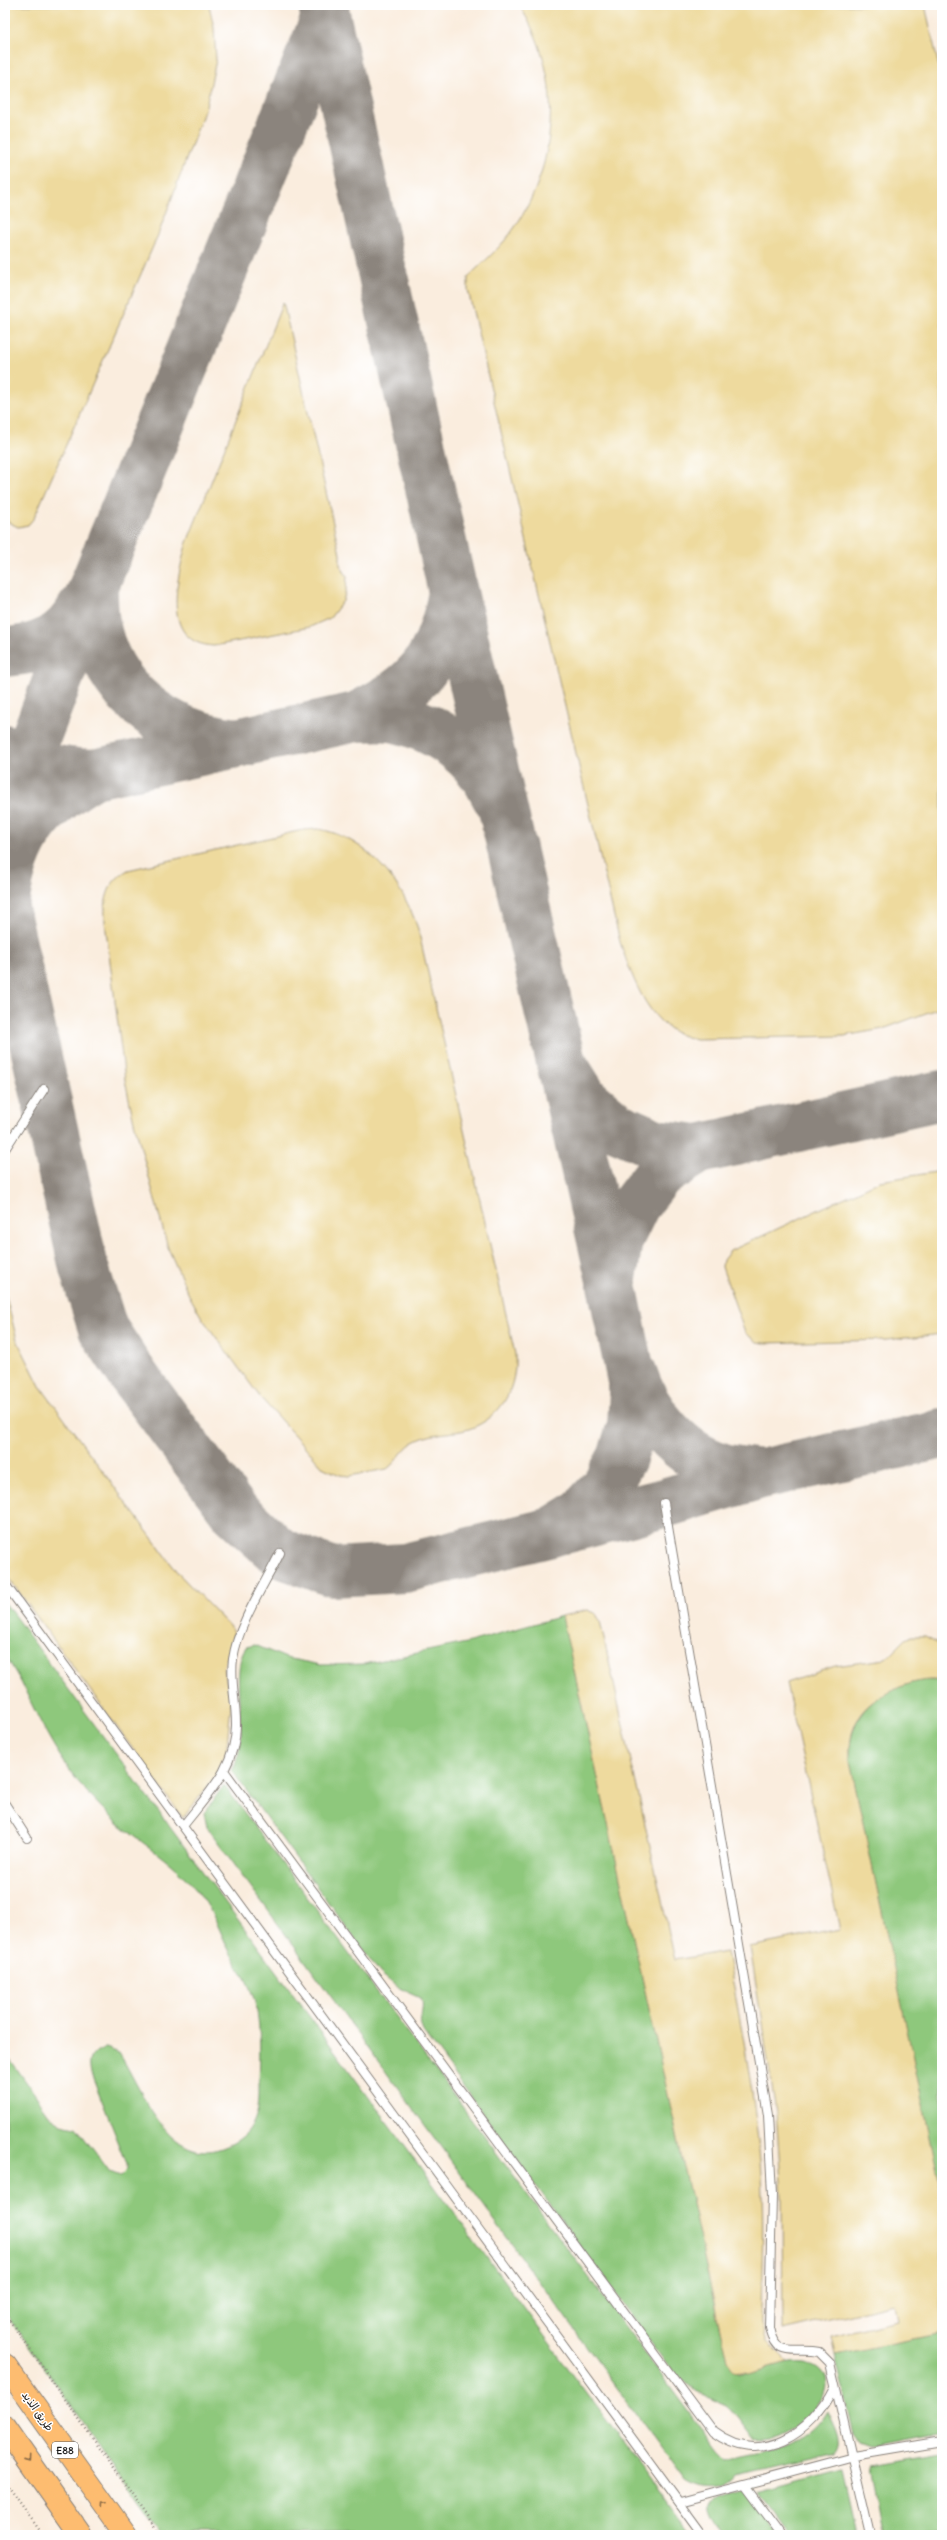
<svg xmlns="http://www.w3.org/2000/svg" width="947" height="2540" font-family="Delius,'Playpen Sans Arabic',sans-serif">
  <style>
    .green { fill: #8ec87c; stroke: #55724c }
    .sand { fill: #eeda9e; stroke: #857b5d }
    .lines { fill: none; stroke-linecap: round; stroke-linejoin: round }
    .taxiway { stroke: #8b847d; stroke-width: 50 }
    .service-casing { stroke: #8b847d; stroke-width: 10 }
    .motorway-casing { stroke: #8b847d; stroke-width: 24 }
    .path { stroke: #8b847d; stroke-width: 2.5; stroke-dasharray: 1 3; stroke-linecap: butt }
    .service { stroke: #fff; stroke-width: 8 }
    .motorway { stroke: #fdbc70; stroke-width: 22 }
    .oneway { stroke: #8c6c46 }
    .labels { text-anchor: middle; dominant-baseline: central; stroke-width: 3; stroke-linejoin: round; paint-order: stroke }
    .shield { fill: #fff; stroke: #606060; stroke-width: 1 }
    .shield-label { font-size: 10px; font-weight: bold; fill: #1c1c1c }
    .street-label { font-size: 11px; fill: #1c1c1c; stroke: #fff }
  </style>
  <rect width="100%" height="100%" fill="#fff"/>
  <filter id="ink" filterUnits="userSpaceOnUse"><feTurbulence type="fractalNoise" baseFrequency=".025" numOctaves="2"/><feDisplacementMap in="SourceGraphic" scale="8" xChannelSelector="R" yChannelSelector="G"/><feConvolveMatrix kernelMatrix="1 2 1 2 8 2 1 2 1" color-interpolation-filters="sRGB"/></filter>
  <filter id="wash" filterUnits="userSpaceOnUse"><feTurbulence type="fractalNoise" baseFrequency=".012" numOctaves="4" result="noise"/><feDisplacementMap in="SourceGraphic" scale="16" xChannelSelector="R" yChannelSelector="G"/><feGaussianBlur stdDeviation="0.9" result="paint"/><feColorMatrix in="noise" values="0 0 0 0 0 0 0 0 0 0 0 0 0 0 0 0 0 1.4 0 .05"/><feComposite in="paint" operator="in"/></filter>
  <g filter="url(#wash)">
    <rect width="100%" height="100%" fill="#faedde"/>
    <!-- green -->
    <path class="green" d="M 5,1603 L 691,2535 L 163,2535 L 5,2312 L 5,2052 L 51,2117 L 62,2124 L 76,2127 L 110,2172 L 120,2176 L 127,2169 L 127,2164 L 91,2073 C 87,2060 93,2050 106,2048 L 119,2053 C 144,2093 172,2177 233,2143 C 253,2132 259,2115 259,2093 C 259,2061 263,2027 253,1996 C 247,1978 235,1963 227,1946 C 219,1929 213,1912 201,1896 C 176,1863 147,1848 117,1822 C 69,1780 48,1739 22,1684 C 17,1674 8,1662 5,1651 C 1,1637 5,1617 5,1603 Z
      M 562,1616 L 727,2361 L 740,2374 L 745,2374 C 765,2372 783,2360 805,2363 C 811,2364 816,2366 821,2371 C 844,2398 780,2448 756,2440 L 736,2414 L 727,2406 L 696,2392 L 668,2366 L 423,2031 C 416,2019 426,2009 421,1998 L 397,1987 L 380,1973 L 232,1771 C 237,1761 240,1750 241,1739 C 242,1716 232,1665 246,1647 L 255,1645 L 286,1658 L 321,1665 L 364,1664 L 466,1643 Z
      M 924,1680 L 942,1681 L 942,2194 L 850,1762 C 847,1711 878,1690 924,1680 Z
      M 224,1785 L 718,2452 L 727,2461 C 767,2451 805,2450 828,2411 C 833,2424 846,2442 835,2454 L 737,2476 C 726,2493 700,2491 685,2481 L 207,1827 L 204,1813 Z
      M 942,2333 L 942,2432 L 871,2446 L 860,2442 L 854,2434 L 835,2355 Z
      M 942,2451 L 942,2535 L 882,2535 L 869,2464 Z
      M 842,2468 L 857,2535 L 791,2535 L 759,2491 Z
      M 745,2490 L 778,2535 L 725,2535 C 701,2500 707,2500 745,2490 Z"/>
    <!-- sand -->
    <path class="sand" d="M 5,5 L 209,5 L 214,28 L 216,60 L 206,106 L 158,235 L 34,518 L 28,525 L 18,527 L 8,522 L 5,515 Z
      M 519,5 L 925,5 L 942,81 L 942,1007 L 883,1029 L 844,1036 L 696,1039 C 651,1033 633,980 620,942 L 468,290 L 468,278 L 471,274 C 487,259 503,245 515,227 C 560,161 563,72 519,5 Z
      M 283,302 L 340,554 L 340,565 L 347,576 L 346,590 L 343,601 L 330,618 L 310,627 L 214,646 C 160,643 177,580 186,545 Z
      M 318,829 C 367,837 403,883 418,929 L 515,1354 C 517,1387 503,1417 469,1429 C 453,1434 434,1432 418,1440 C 403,1446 399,1460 387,1469 L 349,1476 L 340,1475 L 324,1468 L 260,1397 L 202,1318 L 189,1295 L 168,1248 L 134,1122 L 125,1080 L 105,922 C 104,899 107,882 128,870 L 303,830 Z
      M 942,1171 L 942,1334 L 886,1340 L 764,1343 L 757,1342 L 745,1333 L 722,1267 L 723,1260 L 730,1251 L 880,1181 Z
      M 5,1293 L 17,1340 L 40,1386 L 177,1572 L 234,1631 L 224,1667 L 231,1706 L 226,1755 L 216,1776 L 183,1818 L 5,1573 Z
      M 587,1610 L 596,1614 L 600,1621 L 675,1960 L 727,1951 C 742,2032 759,2113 762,2196 C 764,2239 761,2281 761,2324 L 767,2342 L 788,2363 L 749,2374 L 734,2371 L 727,2361 L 562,1616 Z
      M 912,1636 L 925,1636 L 942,1645 L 942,1681 C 927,1678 914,1682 900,1687 C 863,1703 848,1719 850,1762 L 942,2194 L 942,2333 L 835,2355 L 831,2337 L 897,2321 L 894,2304 L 783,2330 L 782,2196 L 776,2112 L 750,1947 L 840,1929 L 786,1683 L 835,1666 L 886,1659 L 906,1639 Z"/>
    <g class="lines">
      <!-- taxiway -->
      <path class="taxiway" d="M 93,588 C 93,599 93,611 95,622 C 107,691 165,735 232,742
        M 5,652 C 40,650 65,639 82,608
        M 356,717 C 369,717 384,715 396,718 C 439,728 478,755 496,796
        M 5,749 C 36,769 58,772 94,774 L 356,717 C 419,687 441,660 453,592
        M 5,817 L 93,588 L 326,18
        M 5,900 C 14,836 39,806 94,774
        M 5,913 L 84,1268 L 103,1329 L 135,1378 L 234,1511 L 280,1553 L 333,1572 L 405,1568 L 552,1532 L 581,1514 L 605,1488 L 622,1458 L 632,1425 L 634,1391 L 611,1280 L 453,592 L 323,5
        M 565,1069 L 584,1099 L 617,1127 L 656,1144 L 699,1149
        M 612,1278 L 618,1240 L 635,1205 L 658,1175 L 699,1149 L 942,1095
        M 632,1372 C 645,1414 680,1456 724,1468 C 736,1471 749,1472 761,1474
        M 564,1529 L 664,1503 L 761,1474 L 942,1434"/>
    </g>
  </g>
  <g filter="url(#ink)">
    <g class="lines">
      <defs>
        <path id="service" d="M 5,1149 L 44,1089
          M 664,1503 L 768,2115 L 772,2195 L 769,2328 C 776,2361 796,2347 819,2352 L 830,2363 L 870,2535
          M 5,1584 L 703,2535
          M 225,1772 L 713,2432 C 761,2468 812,2434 835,2387
          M 5,1804 L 27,1838
          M 183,1826 C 208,1794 237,1766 236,1723 C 236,1701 230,1680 233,1659 C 238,1624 265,1584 280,1553
          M 745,2485 L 782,2535
          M 680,2502 L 853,2456 L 942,2441"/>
        <path id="motorway" d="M 5,2365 L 126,2535
          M 5,2427 L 81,2535"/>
      </defs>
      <!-- service casing -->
      <use href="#service" class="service-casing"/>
      <!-- motorway casing -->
      <use href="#motorway" class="motorway-casing"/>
      <!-- path -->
      <path class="path" d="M 5,2314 L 161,2535
        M 5,2483 L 42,2535"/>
      <!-- service -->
      <use href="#service" class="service"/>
      <!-- motorway -->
      <use href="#motorway" class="motorway"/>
    </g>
    <!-- one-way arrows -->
    <defs><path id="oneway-chevron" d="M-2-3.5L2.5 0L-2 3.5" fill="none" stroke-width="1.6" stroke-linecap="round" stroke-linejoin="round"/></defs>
    <g class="oneway">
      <use href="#oneway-chevron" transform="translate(28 2459) rotate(55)"/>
      <use href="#oneway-chevron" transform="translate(103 2503) rotate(-125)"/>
    </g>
  </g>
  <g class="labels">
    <!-- shield labels -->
    <rect class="shield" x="52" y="2442" width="26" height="16" rx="3"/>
    <g class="shield-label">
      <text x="65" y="2450">E88</text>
    </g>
    <!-- street labels -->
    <g class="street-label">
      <text transform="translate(38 2411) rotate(55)">طريق الذيد</text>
    </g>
  </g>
  <!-- margin -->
  <rect width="947" height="2540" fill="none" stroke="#fff" stroke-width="20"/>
</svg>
